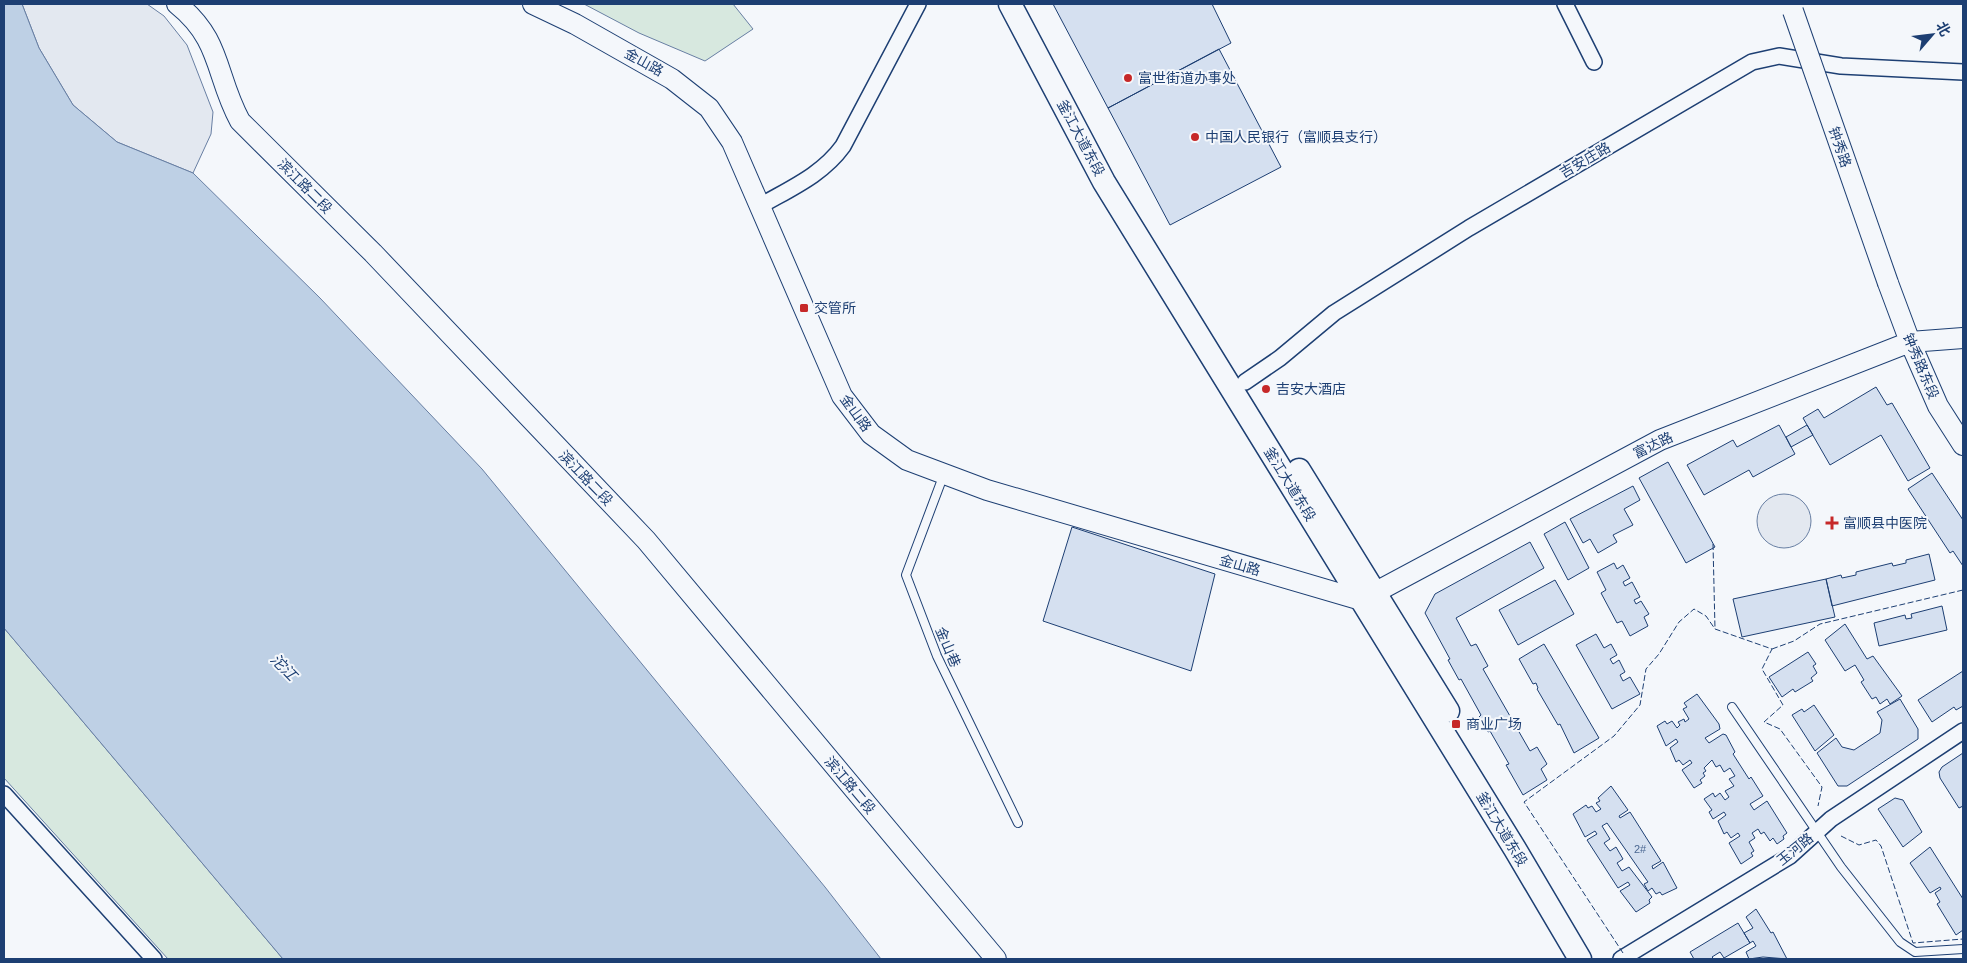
<svg xmlns="http://www.w3.org/2000/svg" width="1967" height="963" font-family="Helvetica,'Noto Sans SC',sans-serif">
  <style>
    .green { fill: #d7e8df; stroke: #687fa3 }
    .parking { fill: #e3e8f0; stroke: #687fa3 }
    .water { fill: #bed0e5; stroke: #687fa3 }
    .building { fill: #d5e0f0; stroke: #1d3f73 }
    .lines { fill: none; stroke-linecap: round; stroke-linejoin: round }
    .lane-casing { stroke: #1d3f73; stroke-width: 10 }
    .street-casing { stroke: #1d3f73; stroke-width: 18 }
    .secondary-casing { stroke: #1d3f73; stroke-width: 22 }
    .primary-casing { stroke: #1d3f73; stroke-width: 25 }
    .lane { stroke: #f4f7fb; stroke-width: 8 }
    .street { stroke: #f4f7fb; stroke-width: 15 }
    .secondary { stroke: #f4f7fb; stroke-width: 20 }
    .primary { stroke: #f4f7fb; stroke-width: 22 }
    .secondary-bridge-casing { stroke: #1d3f73; stroke-width: 22; stroke-linecap: butt }
    .secondary-bridge { stroke: #f4f7fb; stroke-width: 20 }
    .fence { stroke: #1d3f73; stroke-width: 1; stroke-dasharray: 6 2.5; stroke-linecap: butt }
    .poi-dot { fill: #c62828; stroke: #f4f7fb; stroke-width: 2 }
    .labels { text-anchor: middle; dominant-baseline: central; stroke-width: 4; stroke-linejoin: round; paint-order: stroke }
    .number-label { font-size: 11px; fill: #4b6792 }
    .street-label { font-size: 14px; fill: #1d3f73; stroke: #f4f7fb }
    .poi-label { font-size: 14px; fill: #1d3f73; stroke: #f4f7fb; text-anchor: start }
    .water-label { font-size: 15px; font-style: italic; fill: #1d3f73; stroke: #f4f7fb }
  </style>
  <rect width="100%" height="100%" fill="#f4f7fb"/>
  <!-- green -->
  <path class="green" d="M 584,4 L 733,4 L 753,29 L 705,61 L 639,33 Z
    M 4,628 L 283,959 L 168,959 L 4,778 Z"/>
  <!-- parking -->
  <path class="parking" d="M 22,4 L 147,4 L 164,16 L 187,45 L 213,112 L 211,134 L 193,173 L 117,142 L 73,105 L 39,48 Z
    M1757 521a27 27 0 1 1 54 0a27 27 0 1 1-54 0Z"/>
  <!-- water -->
  <path class="water" d="M 4,4 L 22,4 L 39,48 L 73,105 L 117,142 L 193,173 L 320,298 L 482,469 L 825,887 L 881,959 L 283,959 L 4,628 Z"/>
  <!-- building -->
  <path class="building" d="M 1053,4 L 1212,4 L 1231,43 L 1108,108 Z
    M 1219,49 L 1281,167 L 1170,225 L 1108,108 Z
    M 1876,387 L 1887,405 L 1892,403 L 1930,468 L 1908,481 L 1881,435 L 1830,465 L 1803,418 L 1818,409 L 1824,418 Z
    M 1779,425 L 1795,454 L 1753,477 L 1749,470 L 1704,495 L 1687,465 L 1733,440 L 1737,447 Z
    M 1807,425 L 1813,435 L 1791,447 L 1786,437 Z
    M 1668,462 L 1715,547 L 1686,563 L 1639,478 Z
    M 1932,473 L 1963,520 L 1963,566 L 1953,551 L 1950,553 L 1908,489 Z
    M 1633,486 L 1640,500 L 1624,509 L 1633,525 L 1613,535 L 1617,542 L 1598,553 L 1590,539 L 1583,543 L 1570,519 Z
    M 1565,522 L 1589,568 L 1568,580 L 1544,534 Z
    M 1072,527 L 1215,574 L 1191,671 L 1043,621 Z
    M 1530,542 L 1544,568 L 1456,618 L 1471,646 L 1476,644 L 1488,666 L 1483,669 L 1530,751 L 1537,747 L 1547,764 L 1541,769 L 1547,780 L 1523,795 L 1506,765 L 1509,764 L 1490,731 L 1488,732 L 1479,717 L 1481,715 L 1461,679 L 1459,680 L 1448,660 L 1450,659 L 1425,613 L 1435,594 Z
    M 1929,554 L 1935,580 L 1832,606 L 1826,579 L 1841,575 L 1842,578 L 1856,575 L 1856,572 L 1892,563 L 1893,566 L 1906,563 L 1906,560 Z
    M 1614,563 L 1617,569 L 1623,565 L 1630,578 L 1623,582 L 1625,586 L 1632,582 L 1640,597 L 1634,600 L 1636,604 L 1641,601 L 1649,614 L 1644,617 L 1648,626 L 1630,636 L 1622,621 L 1617,623 L 1601,593 L 1606,590 L 1597,572 Z
    M 1826,579 L 1835,617 L 1742,637 L 1733,599 Z
    M 1555,580 L 1574,614 L 1518,645 L 1499,610 Z
    M 1942,606 L 1947,630 L 1879,646 L 1874,623 L 1905,615 L 1906,619 L 1912,618 L 1911,614 Z
    M 1845,624 L 1867,659 L 1873,656 L 1902,696 L 1890,704 L 1887,699 L 1880,704 L 1876,697 L 1872,699 L 1861,682 L 1864,680 L 1855,665 L 1845,671 L 1825,640 Z
    M 1596,634 L 1604,648 L 1611,644 L 1617,655 L 1610,659 L 1613,664 L 1619,660 L 1625,672 L 1620,675 L 1623,681 L 1630,677 L 1640,694 L 1612,709 L 1576,645 Z
    M 1544,644 L 1599,738 L 1574,753 L 1560,724 L 1558,725 L 1537,689 L 1538,688 L 1536,683 L 1533,684 L 1519,659 Z
    M 1808,652 L 1816,664 L 1813,666 L 1817,673 L 1811,678 L 1813,681 L 1795,692 L 1793,689 L 1782,697 L 1769,677 Z
    M 1963,671 L 1963,706 L 1956,710 L 1954,707 L 1932,722 L 1918,700 Z
    M 1697,694 L 1719,724 L 1720,729 L 1705,738 L 1709,743 L 1723,734 L 1726,735 L 1735,752 L 1733,754 L 1749,779 L 1751,777 L 1763,796 L 1750,804 L 1754,810 L 1767,801 L 1787,833 L 1783,836 L 1784,839 L 1777,844 L 1773,838 L 1770,841 L 1764,832 L 1761,834 L 1758,829 L 1752,833 L 1755,838 L 1749,842 L 1754,851 L 1751,853 L 1753,856 L 1741,864 L 1729,843 L 1740,836 L 1738,833 L 1731,838 L 1727,832 L 1724,834 L 1718,821 L 1726,815 L 1724,812 L 1713,819 L 1709,812 L 1712,810 L 1704,799 L 1713,793 L 1715,797 L 1720,793 L 1725,800 L 1729,797 L 1725,791 L 1734,786 L 1729,779 L 1735,776 L 1730,768 L 1724,772 L 1720,765 L 1716,767 L 1712,760 L 1704,768 L 1706,771 L 1703,773 L 1705,776 L 1700,780 L 1702,783 L 1694,788 L 1682,770 L 1692,763 L 1690,760 L 1683,765 L 1679,760 L 1676,762 L 1670,748 L 1678,742 L 1676,739 L 1666,746 L 1657,726 L 1665,721 L 1667,724 L 1672,721 L 1677,728 L 1680,725 L 1678,722 L 1684,719 L 1685,722 L 1689,719 L 1683,709 L 1687,707 L 1684,703 Z
    M 1900,699 L 1918,729 L 1918,739 L 1847,786 L 1838,786 L 1817,753 L 1836,738 L 1842,747 L 1854,750 L 1880,733 L 1882,720 L 1877,712 Z
    M 1814,705 L 1834,735 L 1815,751 L 1792,715 L 1802,709 L 1804,712 Z
    M 1963,753 L 1963,806 L 1959,808 L 1940,778 L 1939,772 L 1942,767 Z
    M 1611,786 L 1628,810 L 1619,816 L 1620,818 L 1630,812 L 1661,861 L 1652,866 L 1653,869 L 1663,862 L 1677,888 L 1662,895 L 1660,892 L 1656,894 L 1652,888 L 1648,891 L 1644,884 L 1648,882 L 1607,823 L 1602,826 L 1610,839 L 1604,843 L 1610,851 L 1616,847 L 1623,859 L 1617,863 L 1622,871 L 1629,867 L 1652,897 L 1649,900 L 1650,903 L 1636,912 L 1620,891 L 1630,885 L 1628,882 L 1618,888 L 1587,840 L 1597,834 L 1595,831 L 1585,837 L 1573,814 L 1586,805 L 1588,808 L 1592,806 L 1596,812 L 1601,809 L 1596,803 L 1600,801 L 1598,798 Z
    M 1895,798 L 1903,800 L 1922,832 L 1903,847 L 1878,809 Z
    M 1930,847 L 1963,899 L 1963,930 L 1956,935 L 1937,904 L 1940,902 L 1935,893 L 1941,889 L 1940,887 L 1930,893 L 1910,863 Z
    M 1756,909 L 1771,933 L 1773,932 L 1787,959 L 1763,957 L 1749,959 L 1746,952 L 1756,946 L 1753,941 L 1750,943 L 1744,933 L 1753,928 L 1746,917 Z
    M 1738,923 L 1750,943 L 1724,958 L 1720,952 L 1712,957 L 1714,959 L 1694,959 L 1690,952 Z"/>
  <g class="lines">
    <defs>
      <path id="lane" d="M 944,474 L 906,575 L 937,656 L 1018,823
        M 1732,707 L 1841,867 L 1900,942 L 1915,952 L 1963,949"/>
      <path id="street" d="M 1565,4 L 1594,62
        M 760,206 C 791,188 822,175 843,146 L 918,4
        M 1245,382 L 1280,358 L 1334,313 L 1469,228 L 1752,62 L 1779,56 L 1841,66 L 1963,72
        M 4,794 L 154,959
        M 1621,959 L 1790,856 L 1831,819 L 1963,731"/>
      <path id="secondary" d="M 177,4 C 222,40 215,75 240,121 L 373,253 L 646,540 L 996,959
        M 533,4 L 575,24 L 672,79 L 709,108 L 732,142 L 842,396 L 871,434 L 907,460 L 987,490 L 1361,600 L 1660,440 L 1910,342 L 1963,338
        M 1888,283 L 1910,342 L 1938,406 L 1963,445"/>
      <path id="primary" d="M 1010,4 L 1104,182 L 1515,849 L 1580,959
        M 1299,470 L 1448,711"/>
    </defs>
    <!-- lane casing -->
    <use href="#lane" class="lane-casing"/>
    <!-- street casing -->
    <use href="#street" class="street-casing"/>
    <!-- secondary casing -->
    <use href="#secondary" class="secondary-casing"/>
    <!-- primary casing -->
    <use href="#primary" class="primary-casing"/>
    <!-- lane -->
    <use href="#lane" class="lane"/>
    <!-- street -->
    <use href="#street" class="street"/>
    <!-- secondary -->
    <use href="#secondary" class="secondary"/>
    <!-- primary -->
    <use href="#primary" class="primary"/>
    <defs>
      <path id="secondary-bridge" d="M 1793,11 L 1888,283"/>
    </defs>
    <!-- secondary-bridge casing -->
    <use href="#secondary-bridge" class="secondary-bridge-casing"/>
    <!-- secondary-bridge -->
    <use href="#secondary-bridge" class="secondary-bridge"/>
    <!-- fence -->
    <path class="fence" d="M 1713,544 L 1715,629
      M 1772,649 L 1794,641 L 1820,624 L 1963,590
      M 1841,836 L 1859,845 L 1876,840 L 1881,846 L 1913,943 L 1963,939
      M 1623,953 L 1524,802 L 1614,736 L 1640,705 L 1646,669 L 1659,654 L 1679,622 L 1694,609 L 1706,616 L 1715,629 L 1772,649 L 1762,669 L 1783,705 L 1764,722 L 1780,729 L 1822,787 L 1818,806"/>
  </g>
  <!-- markers -->
  <g class="poi-dot">
    <circle cx="1128" cy="78" r="5"/>
    <circle cx="1195" cy="137" r="5"/>
    <rect x="799" y="303" width="10" height="10" rx="2.5"/>
    <circle cx="1266" cy="389" r="5"/>
    <path d="M1829.5 515.5h5v5h5v5h-5v5h-5v-5h-5v-5h5z"/>
    <rect x="1451" y="719" width="10" height="10" rx="2.5"/>
  </g>
  <g class="labels">
    <!-- number labels -->
    <g class="number-label">
      <text x="1640" y="849">2#</text>
    </g>
    <!-- street labels -->
    <g class="street-label">
      <text transform="translate(644 62) rotate(29)">金山路</text>
      <text transform="translate(1081 138) rotate(62)">釜江大道东段</text>
      <text transform="translate(1840 147) rotate(71)">钟秀路</text>
      <text transform="translate(1585 160) rotate(-30)">吉安庄路</text>
      <text transform="translate(305 186) rotate(45)">滨江路二段</text>
      <text transform="translate(1921 366) rotate(67)">钟秀路东段</text>
      <text transform="translate(856 413) rotate(54)">金山路</text>
      <text transform="translate(1653 445) rotate(-26)">富达路</text>
      <text transform="translate(586 478) rotate(46)">滨江路二段</text>
      <text transform="translate(1290 484) rotate(58)">釜江大道东段</text>
      <text transform="translate(1240 565) rotate(16)">金山路</text>
      <text transform="translate(948 647) rotate(67)">金山巷</text>
      <text transform="translate(850 785) rotate(50)">滨江路二段</text>
      <text transform="translate(1502 829) rotate(59)">釜江大道东段</text>
      <text transform="translate(1795 849) rotate(-39)">玉河路</text>
    </g>
    <!-- poi labels -->
    <g class="poi-label">
      <text x="1138" y="78">富世街道办事处</text>
      <text x="1205" y="137">中国人民银行（富顺县支行）</text>
      <text x="814" y="308">交管所</text>
      <text x="1276" y="389">吉安大酒店</text>
      <text x="1843" y="523">富顺县中医院</text>
      <text x="1466" y="724">商业广场</text>
    </g>
    <!-- water labels -->
    <g class="water-label">
      <text transform="translate(284 667) rotate(46)">沱江</text>
    </g>
  </g>
  <!-- border -->
  <rect width="1967" height="963" fill="none" stroke="#1d3f73" stroke-width="10"/>
  <!-- north arrow -->
  <g transform="translate(1932 35) rotate(62)" stroke="#f4f7fb" stroke-width="4" paint-order="stroke">
  <path d="M0-4L9 19L0 12L-9 19Z" fill="#1d3f73"/>
  <text y="-8" font-size="14" font-weight="bold" text-anchor="middle" fill="#1d3f73">北</text>
  </g>
</svg>
